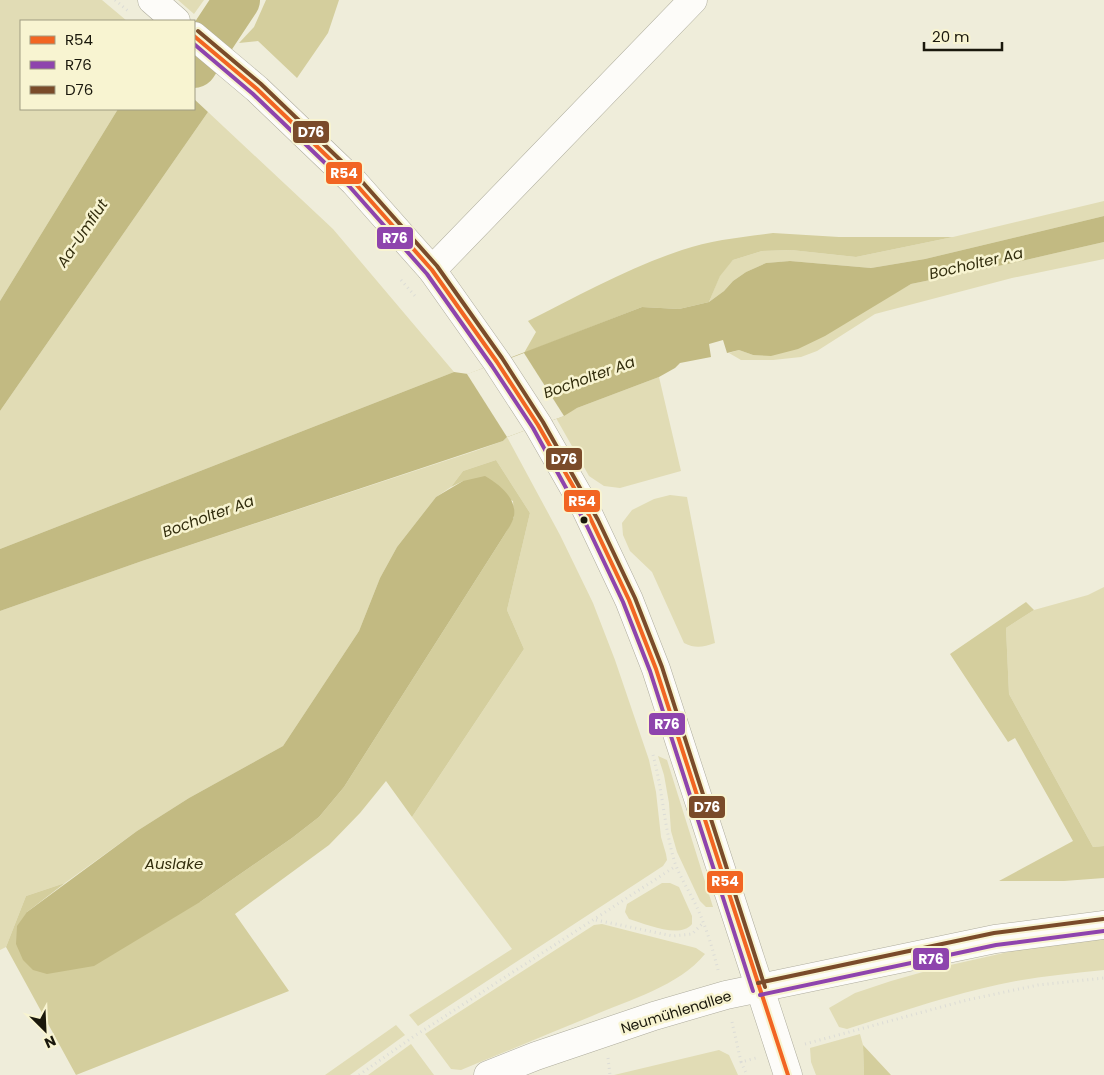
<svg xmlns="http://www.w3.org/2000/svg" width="1104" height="1075" font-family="Poppins,sans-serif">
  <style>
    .green { fill: #e1dcb5 }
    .forest { fill: #d4ce9d }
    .water { fill: #c2ba82 }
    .pier { fill: #efedda }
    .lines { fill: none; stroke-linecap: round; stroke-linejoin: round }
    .river { stroke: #c2ba82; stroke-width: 46 }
    .minor-casing { stroke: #aeac9d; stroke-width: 29 }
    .major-casing { stroke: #aeac9d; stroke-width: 29 }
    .path { stroke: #dcdcd6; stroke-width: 3; stroke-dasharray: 1 4; stroke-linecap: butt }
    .minor { stroke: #fdfcf9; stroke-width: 28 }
    .major { stroke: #fdfcf9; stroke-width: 28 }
    .bus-1-casing { stroke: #f8f4d1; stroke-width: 8 }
    .bus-2-casing { stroke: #f8f4d1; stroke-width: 8 }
    .bus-3-casing { stroke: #f8f4d1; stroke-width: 8 }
    .bus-1 { stroke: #f26522; stroke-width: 4 }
    .bus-2 { stroke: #8e44ad; stroke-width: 4 }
    .bus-3 { stroke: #7a4b2a; stroke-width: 4 }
    .bus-dot { fill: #1a180c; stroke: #f8f4d1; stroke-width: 2 }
    .labels { text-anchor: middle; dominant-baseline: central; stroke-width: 5; stroke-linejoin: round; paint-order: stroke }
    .street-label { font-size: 14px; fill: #1a180c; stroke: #f8f4d1 }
    .water-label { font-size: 15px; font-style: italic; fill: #332e0e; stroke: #f8f4d1 }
    .line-badge { stroke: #f8f4d1; stroke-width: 2 }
    .badge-label { font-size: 14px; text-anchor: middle; font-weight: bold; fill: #fff }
  </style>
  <rect width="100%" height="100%" fill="#efedda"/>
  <!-- green -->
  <path class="green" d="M 0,0 L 102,0 L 127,21 L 21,21 L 21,109 L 118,109 L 0,301 Z
    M 178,0 L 204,0 L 194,14 Z
    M 208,112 L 333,229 L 454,372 L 0,549 L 0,411 Z
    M 1104,201 L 1104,216 L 925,259 L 871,268 L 790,261 L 766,263 L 746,272 L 733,281 L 724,291 L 709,302 L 720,275 L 733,260 L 762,251 L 791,250 L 856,257 L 953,237 Z
    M 1104,242 L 1104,259 L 1012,278 L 875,314 L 817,351 L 801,357 L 773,360 L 741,360 L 729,353 L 739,350 L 753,355 L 886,298 L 911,284 L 1008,264 Z
    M 659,377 L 681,471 L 620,488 L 604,486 L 589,476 L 556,418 L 577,408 Z
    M 507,437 L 560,535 L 593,603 L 615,660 L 649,760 L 656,792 L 661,837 L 666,854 L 667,860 L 663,866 L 418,1026 L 409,1015 L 512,949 L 412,817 L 524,649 L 507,610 L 530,513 L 496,460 L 463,471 L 451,487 L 436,497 L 397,547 L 380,578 L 359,631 L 283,746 L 189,798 L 137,831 L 65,883 L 26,896 L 6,947 L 0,950 L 0,611 L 142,561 L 475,451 L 503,441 Z
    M 670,495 L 687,497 L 715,643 C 703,647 696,649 684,643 L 652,572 L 630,551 L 623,535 L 622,523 L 632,510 L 654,499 Z
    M 1104,587 L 1104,846 L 1093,847 L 1009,694 L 1006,628 L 1034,610 L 1088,595 Z
    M 658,756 L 667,760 L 713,907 L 706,907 L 700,901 L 677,852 L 671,831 L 669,803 L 664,775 Z
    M 662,883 L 670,883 L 679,887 L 692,916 L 692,924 C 680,939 646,924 629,919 L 625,912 L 627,904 Z
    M 602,924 L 696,948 L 705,954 C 679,986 629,1000 592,1016 C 548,1034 505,1052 461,1070 L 451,1069 L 425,1034 L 594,925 Z
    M 1104,938 L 1104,970 C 1075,973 1045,976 1016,981 C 958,992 903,1011 847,1029 L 839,1027 L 829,1008 L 855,993 L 891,981 L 937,968 L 1021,949 Z
    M 396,1025 L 405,1035 L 350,1075 L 325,1075 Z
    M 860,1034 L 863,1045 L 864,1075 L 816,1075 L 811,1062 L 810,1048 Z
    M 411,1044 L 434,1075 L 368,1075 Z
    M 719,1050 L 729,1055 L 738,1075 L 614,1075 Z"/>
  <!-- forest -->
  <path class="forest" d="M 266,0 L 339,0 L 328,33 L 297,78 L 258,41 L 239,43 L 254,27 Z
    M 773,233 L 839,237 L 953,237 L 856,257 L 791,250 L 762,251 L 733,260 L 720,276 L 709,302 L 679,309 L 642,307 L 524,353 L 536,332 L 528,321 C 578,296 628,268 682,250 C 711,240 742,237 773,233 Z
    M 496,460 L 530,513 L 507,610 L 524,649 L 412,817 L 386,781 L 360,813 L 329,845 L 235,914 L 289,991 L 76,1075 L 6,947 L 26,896 L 65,883 L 27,912 L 200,902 L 292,838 L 319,817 L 344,787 L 505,534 L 514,517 L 513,501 L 463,481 L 451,487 L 463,471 Z
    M 1026,602 L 1034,610 L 1006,628 L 1009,694 L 1093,847 L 1104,846 L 1104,878 L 1064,881 L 999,881 L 1073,841 L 1015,738 L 1008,742 L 950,654 Z
    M 863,1045 L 891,1075 L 864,1075 Z"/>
  <!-- water -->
  <path class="water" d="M 194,99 L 208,112 L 0,411 L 0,301 L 118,109 L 194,109 Z
    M 1104,216 L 1104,242 L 1008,264 L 911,284 L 825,336 L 798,349 L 771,356 L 753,355 L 739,350 L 727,353 L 723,340 L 709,344 L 711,357 L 680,363 L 675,368 L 659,377 L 577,408 L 564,416 L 507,437 L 503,441 L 142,561 L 0,611 L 0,549 L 454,372 L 468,374 L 642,307 L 679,309 L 709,302 L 724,291 L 733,281 L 746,272 L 766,263 L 790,261 L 871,268 L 925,259 Z
    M 485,476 C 499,484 517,498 514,516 C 513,522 508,529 505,534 L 344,787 L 319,817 L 292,838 L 200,902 L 94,966 L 47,974 L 33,970 L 23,960 L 16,944 L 17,926 L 27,912 L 137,831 L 189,798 L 283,746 L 359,631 L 380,578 L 397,547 L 436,497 L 463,481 Z"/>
  <!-- pier -->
  <path class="pier" d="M 524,353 L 564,416 L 507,437 L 467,374 Z"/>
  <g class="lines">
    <!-- river -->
    <path class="river" d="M 194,65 L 237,0"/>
    <defs>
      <path id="minor" d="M 432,270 L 693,0
        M 488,1075 L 536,1056 L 654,1016 L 726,995 L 995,939 L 1104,925"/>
      <path id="major" d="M 152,0 L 176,21
        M 194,36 L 257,89 L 354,182 L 432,270 L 497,362 L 538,425 L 585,507 L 629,600 L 656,669 L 788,1075"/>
    </defs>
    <!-- minor casing -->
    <use href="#minor" class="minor-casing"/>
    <!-- major casing -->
    <use href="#major" class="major-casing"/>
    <!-- path -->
    <path class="path" d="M 115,0 L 128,11
      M 401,280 L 415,296
      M 653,755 C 663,791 664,828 675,863 C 681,880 692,895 699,912 C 707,930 713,950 718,970
      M 596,920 L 673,936 L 692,934 L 703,923
      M 732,1022 L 741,1062 L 756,1058
      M 805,1044 L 967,1000 L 1038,985 L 1104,978
      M 608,1058 L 610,1075
      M 741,1062 L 747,1075
      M 359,1075 L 413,1037 L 676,866"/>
    <!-- minor -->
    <use href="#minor" class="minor"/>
    <!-- major -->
    <use href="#major" class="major"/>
    <defs>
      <path id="bus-1" d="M 194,36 L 257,89 L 354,182 L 432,270 L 497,362 L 538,425 L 585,507 L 629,600 L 656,669 L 788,1075"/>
      <path id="bus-2" d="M 194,44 L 253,94 L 349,186 L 427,274 L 492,366 L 533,428 L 587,526 L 623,602 L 650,671 L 753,991
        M 760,995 L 996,945 L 1104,931"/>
      <path id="bus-3" d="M 198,31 L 261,84 L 358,177 L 437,266 L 502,358 L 543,422 L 598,520 L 635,598 L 662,667 L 765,987
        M 758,983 L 994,933 L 1103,919"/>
    </defs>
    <!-- bus-1 casing -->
    <use href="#bus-1" class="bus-1-casing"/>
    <!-- bus-2 casing -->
    <use href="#bus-2" class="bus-2-casing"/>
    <!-- bus-3 casing -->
    <use href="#bus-3" class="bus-3-casing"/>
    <!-- bus-1 -->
    <use href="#bus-1" class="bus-1"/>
    <!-- bus-2 -->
    <use href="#bus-2" class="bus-2"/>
    <!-- bus-3 -->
    <use href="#bus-3" class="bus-3"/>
  </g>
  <!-- markers -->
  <circle class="bus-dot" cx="584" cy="520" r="4.5"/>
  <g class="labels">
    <!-- street labels -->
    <g class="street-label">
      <text transform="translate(676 1012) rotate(-17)">Neumühlenallee</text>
    </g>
    <!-- water labels -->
    <g class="water-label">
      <text transform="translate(82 233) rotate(-56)">Aa-Umflut</text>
      <text transform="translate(976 263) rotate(-13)">Bocholter Aa</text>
      <text transform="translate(589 377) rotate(-20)">Bocholter Aa</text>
      <text transform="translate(208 516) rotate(-20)">Bocholter Aa</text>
      <text x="174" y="863">Auslake</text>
    </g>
  </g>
  <g class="line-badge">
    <rect x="292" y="120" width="38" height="24" rx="5" fill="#7a4b2a"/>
    <rect x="325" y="161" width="38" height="24" rx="5" fill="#f26522"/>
    <rect x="376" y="226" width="38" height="24" rx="5" fill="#8e44ad"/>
    <rect x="545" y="447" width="38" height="24" rx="5" fill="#7a4b2a"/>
    <rect x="563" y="489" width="38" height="24" rx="5" fill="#f26522"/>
    <rect x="648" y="712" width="38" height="24" rx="5" fill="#8e44ad"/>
    <rect x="688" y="795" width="38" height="24" rx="5" fill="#7a4b2a"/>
    <rect x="706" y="870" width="38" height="24" rx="5" fill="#f26522"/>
    <rect x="912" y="947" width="38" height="24" rx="5" fill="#8e44ad"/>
  </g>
  <g class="badge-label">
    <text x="311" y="137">D76</text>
    <text x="344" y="178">R54</text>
    <text x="395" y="243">R76</text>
    <text x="564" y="464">D76</text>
    <text x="582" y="506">R54</text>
    <text x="667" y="729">R76</text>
    <text x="707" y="812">D76</text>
    <text x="725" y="886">R54</text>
    <text x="931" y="964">R76</text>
  </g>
  <!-- legend -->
  <rect x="20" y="20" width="175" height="90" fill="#f8f4d1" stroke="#9f9c82"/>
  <rect x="30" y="36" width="25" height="8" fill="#f26522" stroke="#9f9c82"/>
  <text x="65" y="45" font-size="15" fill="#1a180c">R54</text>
  <rect x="30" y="61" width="25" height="8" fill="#8e44ad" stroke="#9f9c82"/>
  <text x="65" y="70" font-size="15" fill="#1a180c">R76</text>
  <rect x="30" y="86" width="25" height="8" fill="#7a4b2a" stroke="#9f9c82"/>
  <text x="65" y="95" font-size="15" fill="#1a180c">D76</text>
  <!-- north arrow -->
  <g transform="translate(45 1030) rotate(156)" stroke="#f8f4d1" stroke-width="4" paint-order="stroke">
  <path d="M0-4L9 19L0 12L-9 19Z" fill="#1a180c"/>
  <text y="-8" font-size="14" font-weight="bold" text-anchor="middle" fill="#1a180c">N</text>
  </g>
  <!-- scale -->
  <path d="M924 42v8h78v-8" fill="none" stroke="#1a180c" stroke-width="2.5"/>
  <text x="932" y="42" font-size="15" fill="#1a180c" stroke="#f8f4d1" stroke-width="4" paint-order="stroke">20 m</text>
</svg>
